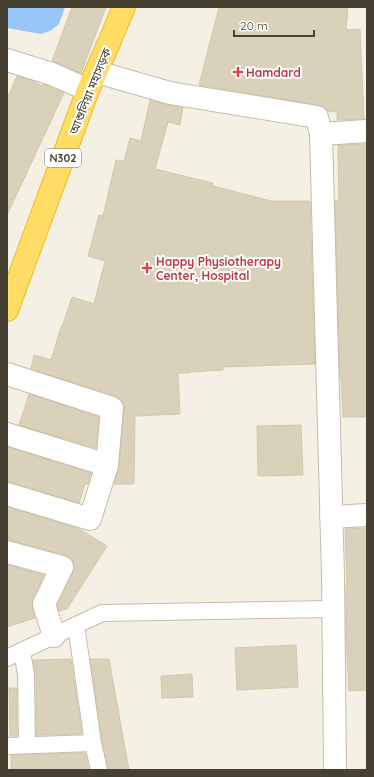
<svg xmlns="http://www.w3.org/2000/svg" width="374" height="777" font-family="Quicksand,'Noto Sans Bengali',sans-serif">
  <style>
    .water { fill: #99c6f8 }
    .building { fill: #dad1bb; stroke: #d2c7ab }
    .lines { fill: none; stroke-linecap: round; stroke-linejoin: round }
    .lane-casing { stroke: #c3bda9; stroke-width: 18 }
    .street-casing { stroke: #c3bda9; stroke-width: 24 }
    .highway-casing { stroke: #eebb24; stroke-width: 24 }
    .lane { stroke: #fff; stroke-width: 16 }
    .street { stroke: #fff; stroke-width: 22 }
    .highway { stroke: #ffdd64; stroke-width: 22 }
    .health-dot { fill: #e0444e; stroke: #fff; stroke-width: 1.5 }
    .labels { text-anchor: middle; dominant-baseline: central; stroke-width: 4; stroke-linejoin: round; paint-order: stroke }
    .shield { fill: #fff; stroke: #7e7a70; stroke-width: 1 }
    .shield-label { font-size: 11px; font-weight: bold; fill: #474133 }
    .health-label { font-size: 12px; font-weight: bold; fill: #be3a42; stroke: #fff; text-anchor: start }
    .street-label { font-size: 12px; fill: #474133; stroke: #fff }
  </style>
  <rect width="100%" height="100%" fill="#f4f1e4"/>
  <!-- water -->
  <path class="water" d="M 7,7 L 65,7 L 59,24 L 50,31 L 41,34 L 7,28 Z"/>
  <!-- building -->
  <path class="building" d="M 72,7 L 106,7 L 81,73 L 52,61 Z
    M 219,7 L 348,7 L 346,30 L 360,29 L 364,119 L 337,120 L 337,112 L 328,111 L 325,108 L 319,105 L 199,85 Z
    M 17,76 L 33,81 L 42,86 L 43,84 L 48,86 L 64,93 L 7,215 L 7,99 Z
    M 150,100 L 167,105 L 183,108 L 180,125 L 168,122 L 155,169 L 213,183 L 213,186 L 271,201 L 310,201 L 315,364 L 223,367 L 223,370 L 190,372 L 190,373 L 178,373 L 180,414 L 135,416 L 134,484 L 114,484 L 119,466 L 124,409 L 124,404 L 121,399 L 116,396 L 31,369 L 34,355 L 51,360 L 61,327 L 62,327 L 72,297 L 94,304 L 105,261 L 88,256 L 99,215 L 103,216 L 116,160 L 124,161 L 130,138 L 141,141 Z
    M 367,144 L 367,417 L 343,417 L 341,377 L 340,377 L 335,201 L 339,201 L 338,145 Z
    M 29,394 L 99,417 L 96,448 L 19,425 Z
    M 301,425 L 303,475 L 258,476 L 257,426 Z
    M 7,447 L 91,473 L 88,484 L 85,484 L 79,503 L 11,482 L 7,482 Z
    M 7,507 L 79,529 L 107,546 L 67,609 L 59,611 L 57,605 L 73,572 L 74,566 L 72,559 L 65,555 L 10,540 L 7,540 Z
    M 367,528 L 367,690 L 349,691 L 346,637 L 346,585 L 347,585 L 345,529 Z
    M 7,565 L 44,575 L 33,599 L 32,608 L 35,618 L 7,627 Z
    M 296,645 L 298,687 L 237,690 L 235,648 Z
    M 71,659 L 82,734 L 36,735 L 36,675 L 33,660 Z
    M 90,659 L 109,659 L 129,770 L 108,770 L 102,741 Z
    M 192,674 L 193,697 L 162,698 L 161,676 Z
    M 9,688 L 17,688 L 17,736 L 10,736 Z
    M 85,753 L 89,770 L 11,770 L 11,755 Z"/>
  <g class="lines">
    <defs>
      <path id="lane" d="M 76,625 L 93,743 L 99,770
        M 22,651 L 26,675 L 27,745
        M 7,658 L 102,613 L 333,609
        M 7,746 L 93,743"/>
      <path id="street" d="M 7,60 L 52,74 L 88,90
        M 97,72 L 170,93 L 317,117 L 321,134
        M 7,374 L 112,408 L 107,465
        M 7,434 L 107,465 L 90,519 L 7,494
        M 331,517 L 367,515
        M 7,552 L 62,567 L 44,604 L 54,636
        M 335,770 L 333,576 L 321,134 L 367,131"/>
      <path id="highway" d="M 7,310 L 88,90 L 109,43 L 124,7"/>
    </defs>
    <!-- lane casing -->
    <use href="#lane" class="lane-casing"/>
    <!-- street casing -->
    <use href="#street" class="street-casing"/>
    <!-- highway casing -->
    <use href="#highway" class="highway-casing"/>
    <!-- lane -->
    <use href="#lane" class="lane"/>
    <!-- street -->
    <use href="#street" class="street"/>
    <!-- highway -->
    <use href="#highway" class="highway"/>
  </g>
  <!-- markers -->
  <g class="health-dot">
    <path d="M236 66h4v4h4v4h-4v4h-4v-4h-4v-4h4z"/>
    <path d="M145 262h4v4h4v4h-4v4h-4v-4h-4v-4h4z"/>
  </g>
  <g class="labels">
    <!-- shield labels -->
    <rect class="shield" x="45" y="149" width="36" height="18" rx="3"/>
    <g class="shield-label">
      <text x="63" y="158">N302</text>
    </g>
    <!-- health labels -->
    <g class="health-label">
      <text x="246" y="72">Hamdard</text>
      <text x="156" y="261">Happy Physiotherapy<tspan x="156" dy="14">Center, Hospital</tspan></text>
    </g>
    <!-- street labels -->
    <g class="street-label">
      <text transform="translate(90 91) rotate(-68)">আশুলিয়া মহাসড়ক</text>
    </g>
  </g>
  <!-- border -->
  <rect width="374" height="777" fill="none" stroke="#474133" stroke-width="16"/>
  <!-- scale -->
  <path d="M234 30v6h80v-6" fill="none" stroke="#474133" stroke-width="2"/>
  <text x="240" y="30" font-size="12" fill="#474133" stroke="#ffffff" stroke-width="3" paint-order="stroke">20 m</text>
</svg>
